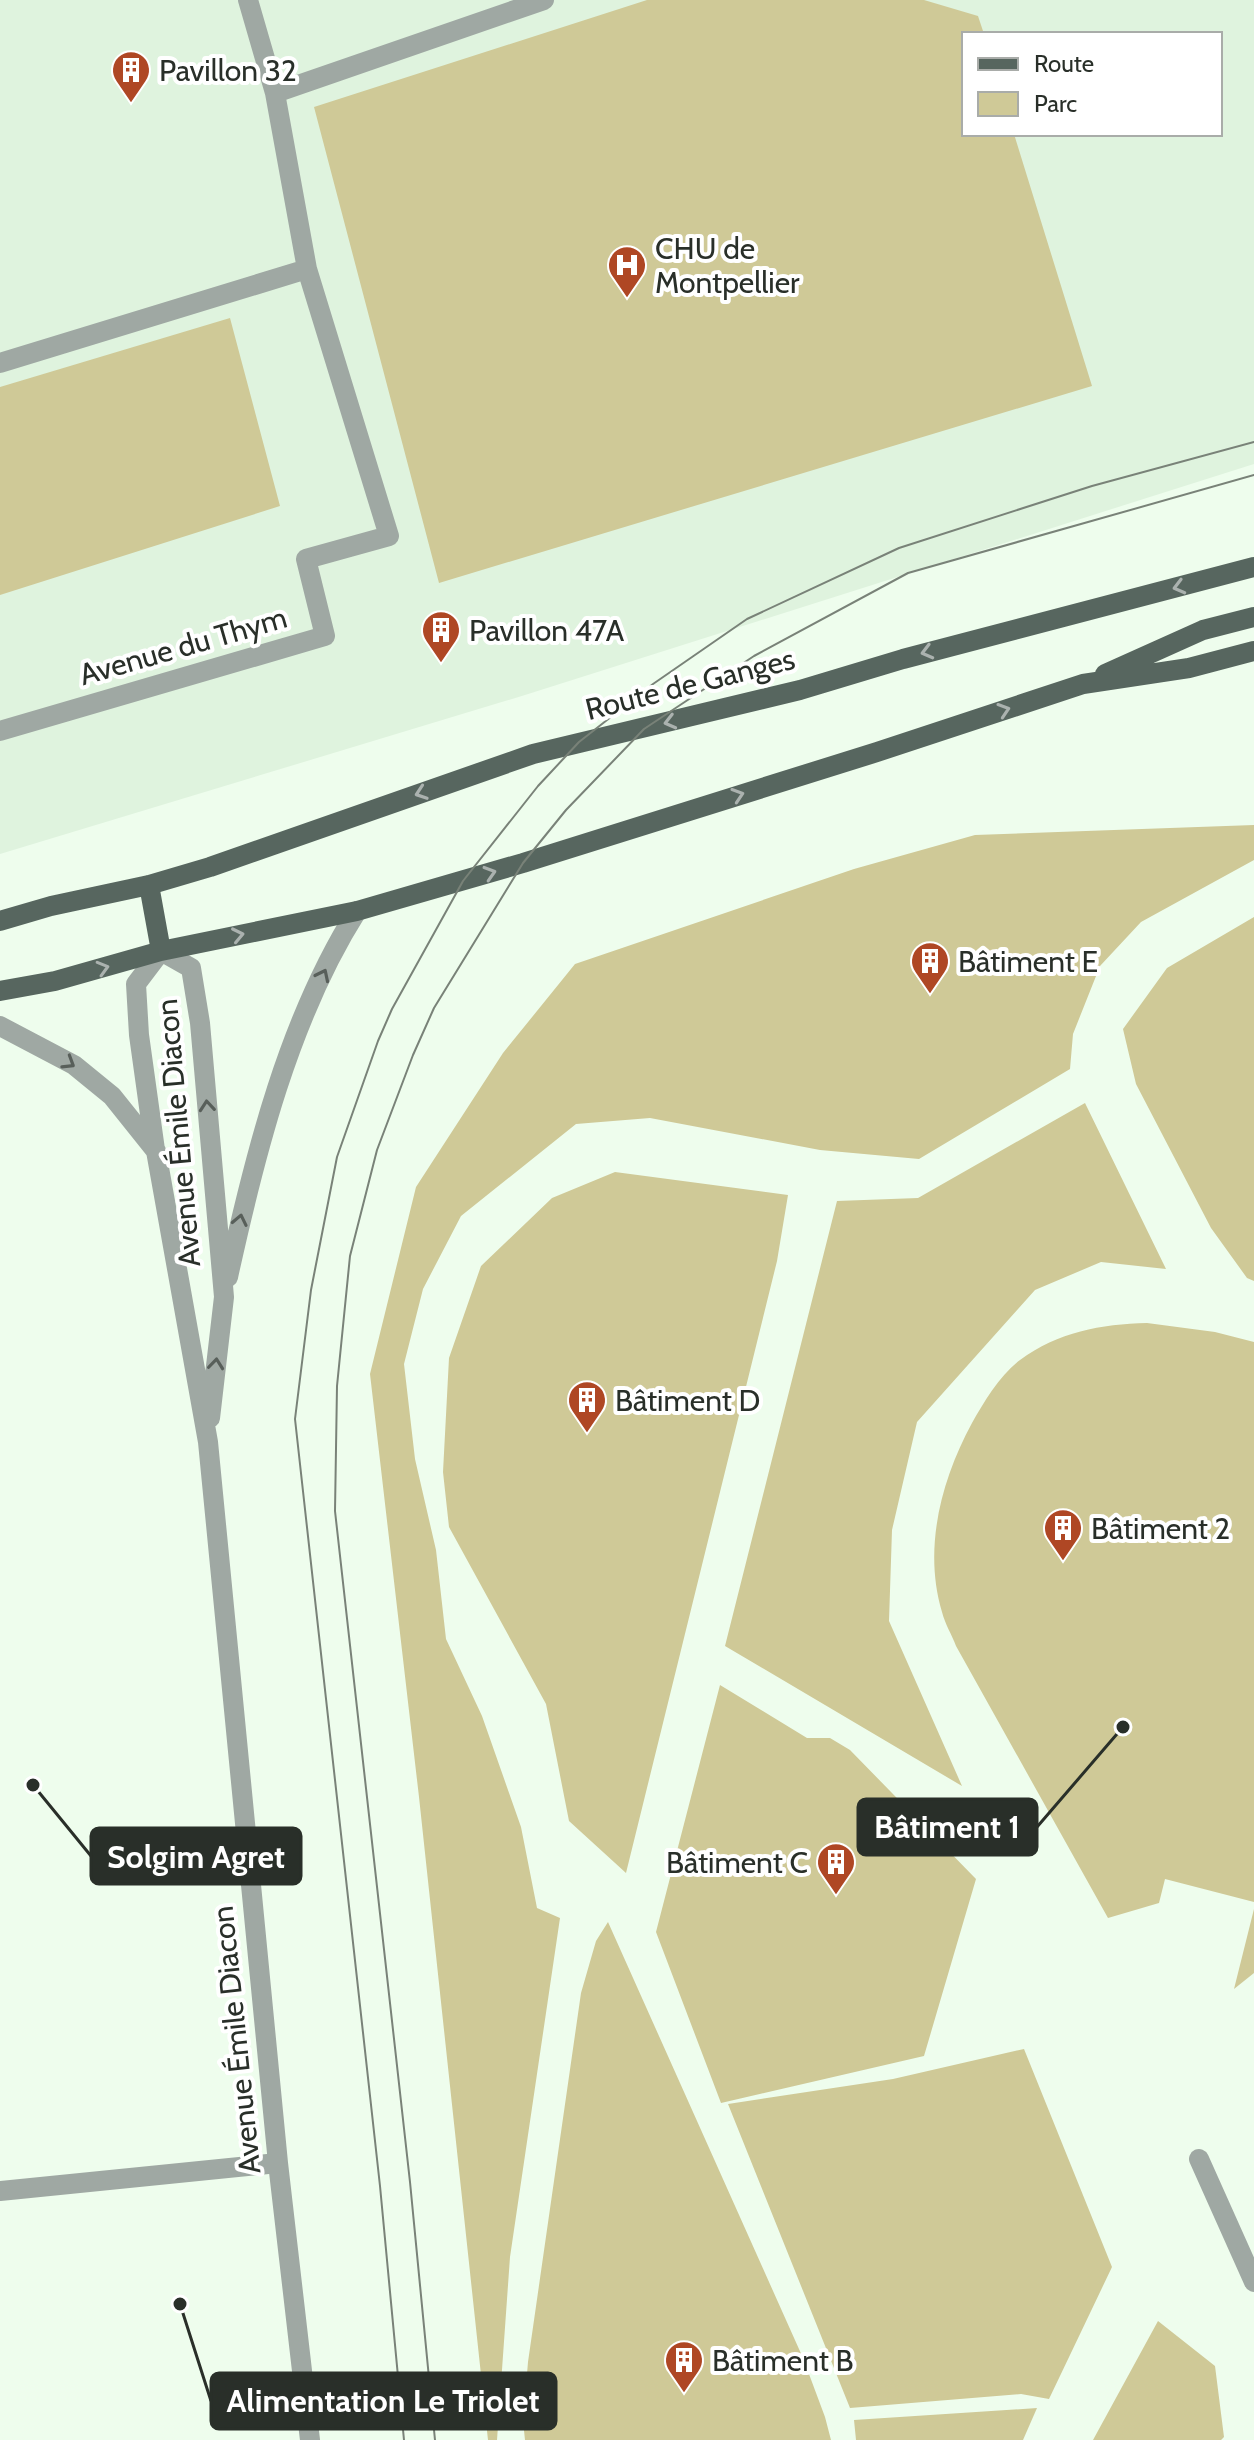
<svg xmlns="http://www.w3.org/2000/svg" width="1254" height="2440" font-family="Cabin,sans-serif">
  <style>
    .built { fill: #dff3de; fill-rule: evenodd }
    .green { fill: #cfc997 }
    .lines { fill: none; stroke-linecap: round; stroke-linejoin: round }
    .minor { stroke: #9fa8a3; stroke-width: 20 }
    .major { stroke: #57665f; stroke-width: 20 }
    .tram { stroke: #798278; stroke-width: 2 }
    .oneway { stroke: #abb2af }
    .oneway2 { stroke: #585f5a }
    .labels { text-anchor: middle; dominant-baseline: central; stroke-width: 8; stroke-linejoin: round; paint-order: stroke }
    .poi-label { font-size: 30px; fill: #292f29; stroke: #fff; text-anchor: start }
    .street-label { font-size: 30px; fill: #292f29; stroke: #fff }
    .leader { fill: none; stroke: #292f29; stroke-width: 3 }
    .callout-dot { fill: #292f29; stroke: #fff; stroke-width: 3 }
    .callout { fill: #292f29; stroke: #292f29; stroke-width: 3 }
    .callout-label { font-size: 32px; text-anchor: middle; font-weight: bold; fill: #fff }
  </style>
  <rect width="100%" height="100%" fill="#eefded"/>
  <!-- built -->
  <path class="built" d="M 0,0 L 1254,0 L 1254,464 L 525,695 L 0,854 ZM 964,34 L 1220,34 L 1220,134 L 964,134 Z"/>
  <!-- green -->
  <path class="green" d="M 647,0 L 924,0 L 978,16 L 984,34 L 964,34 L 964,134 L 1014,134 L 1092,386 L 439,583 L 314,107 Z
    M 230,318 L 280,506 L 0,595 L 0,387 Z
    M 1254,825 L 1254,860 L 1141,922 L 1100,966 L 1073,1034 L 1070,1069 L 919,1159 L 820,1150 L 650,1118 L 576,1124 L 461,1216 L 423,1289 L 404,1364 L 415,1459 L 436,1550 L 446,1639 L 482,1716 L 521,1827 L 537,1908 L 560,1918 L 510,2257 L 497,2440 L 488,2440 L 419,1797 L 370,1374 L 416,1187 L 503,1053 L 575,964 L 854,869 L 975,835 Z
    M 1254,917 L 1254,1281 L 1247,1278 L 1211,1228 L 1136,1084 L 1123,1029 L 1167,968 Z
    M 1085,1103 L 1166,1269 L 1101,1262 L 1035,1290 L 917,1422 L 892,1530 L 889,1621 L 962,1786 L 725,1646 L 837,1201 L 918,1198 Z
    M 615,1172 L 788,1195 L 777,1261 L 626,1873 L 569,1821 L 546,1704 L 449,1527 L 443,1472 L 449,1358 L 481,1266 L 552,1198 Z
    M 1147,1323 L 1215,1332 L 1254,1342 L 1254,1902 L 1165,1879 L 1159,1903 L 1108,1918 L 956,1646 C 952,1635 945,1624 942,1612 C 923,1549 941,1480 972,1423 C 984,1402 1000,1375 1020,1360 C 1058,1332 1101,1324 1147,1323 Z
    M 720,1685 L 807,1738 L 830,1738 L 850,1750 L 976,1879 L 924,2056 L 721,2103 L 656,1932 Z
    M 1254,1909 L 1254,1973 L 1234,1989 Z
    M 608,1922 L 803,2358 L 825,2417 L 831,2440 L 525,2440 L 523,2421 L 528,2362 L 581,1993 L 596,1941 Z
    M 1024,2049 L 1112,2267 L 1049,2399 L 1021,2394 L 850,2408 L 728,2104 L 893,2079 Z
    M 1158,2321 L 1215,2366 L 1224,2437 L 1221,2440 L 1093,2440 Z
    M 1037,2408 L 1023,2440 L 856,2440 L 854,2420 Z"/>
  <g class="lines">
    <!-- minor -->
    <path class="minor" d="M 275,93 L 544,0
      M 0,363 L 307,269
      M 0,731 L 325,636 L 306,559 L 389,536 L 307,269 L 275,93 L 248,0
      M 0,1026 L 74,1065 L 112,1096 L 156,1151 L 208,1442 L 278,2163 L 310,2440
      M 155,1150 L 139,1035 L 136,984 L 161,951 L 191,968 L 200,1023 L 224,1297 L 210,1418
      M 228,1277 C 255,1154 289,1018 357,911
      M 1199,2159 L 1254,2282
      M 0,2191 L 278,2163"/>
    <!-- major -->
    <path class="major" d="M 1105,674 L 1203,630 L 1254,617
      M 149,885 L 161,951
      M 0,921 L 51,906 L 149,885 L 210,867 L 533,754 L 800,690 L 903,659 L 1254,567
      M 0,991 L 55,981 L 161,951 L 357,911 L 523,863 L 877,752 L 1083,684 L 1189,668 L 1254,651"/>
    <!-- tram -->
    <path class="tram" d="M 404,2440 L 380,2186 L 295,1419 L 311,1290 L 337,1157 L 378,1041 L 392,1009 L 463,881 L 538,786 L 579,742 L 653,684 L 747,619 L 899,548 L 1092,486 L 1254,442
      M 435,2440 L 410,2182 L 335,1511 L 337,1386 L 350,1256 L 377,1150 L 413,1055 L 434,1008 L 523,863 L 566,810 L 644,729 L 754,656 L 908,573 L 1254,475"/>
  </g>
  <!-- one-way arrows -->
  <defs><path id="oneway-chevron" d="M-2-3.5L2.5 0L-2 3.5" fill="none" stroke-width="1.6" stroke-linecap="round" stroke-linejoin="round" transform="scale(2)"/></defs>
  <g class="oneway">
    <use href="#oneway-chevron" transform="translate(1179 587) rotate(165)"/>
    <use href="#oneway-chevron" transform="translate(927 652) rotate(165)"/>
    <use href="#oneway-chevron" transform="translate(1004 710) rotate(-18)"/>
    <use href="#oneway-chevron" transform="translate(670 722) rotate(166)"/>
    <use href="#oneway-chevron" transform="translate(421 793) rotate(161)"/>
    <use href="#oneway-chevron" transform="translate(738 795) rotate(-18)"/>
    <use href="#oneway-chevron" transform="translate(490 873) rotate(-17)"/>
    <use href="#oneway-chevron" transform="translate(238 935) rotate(-12)"/>
    <use href="#oneway-chevron" transform="translate(103 968) rotate(-16)"/>
  </g>
  <g class="oneway2">
    <use href="#oneway-chevron" transform="translate(323 975) rotate(-64)"/>
    <use href="#oneway-chevron" transform="translate(69 1063) rotate(32)"/>
    <use href="#oneway-chevron" transform="translate(207 1106) rotate(-95)"/>
    <use href="#oneway-chevron" transform="translate(240 1220) rotate(-78)"/>
    <use href="#oneway-chevron" transform="translate(216 1364) rotate(-84)"/>
  </g>
  <!-- icons -->
  <defs>
    <symbol id="building-pin" viewBox="-11 -11 22 30"><path d="M0 17L-7.5 6A9.5 9.5 0 1 1 7.5 6Z" fill="#af4724" stroke="#fff"/><path d="M-4-6H4V6H1V3H-1V6H-4ZM-2.5-4.3h1.7v1.8h-1.7ZM.8-4.3h1.7v1.8H.8ZM-2.5-1h1.7V.8h-1.7ZM.8-1h1.7V.8H.8Z" fill="#fff"/></symbol>
    <symbol id="hospital-pin" viewBox="-11 -11 22 30"><path d="M0 17L-7.5 6A9.5 9.5 0 1 1 7.5 6Z" fill="#af4724" stroke="#fff"/><path d="M-5-5h3v3.5h4V-5h3V5h-3V1.5h-4V5h-3Z" fill="#fff"/></symbol>
  </defs>
  <g fill-rule="evenodd">
    <use href="#building-pin" x="109" y="48" width="44" height="60"/>
    <use href="#hospital-pin" x="605" y="243" width="44" height="60"/>
    <use href="#building-pin" x="419" y="608" width="44" height="60"/>
    <use href="#building-pin" x="908" y="939" width="44" height="60"/>
    <use href="#building-pin" x="565" y="1378" width="44" height="60"/>
    <use href="#building-pin" x="1041" y="1506" width="44" height="60"/>
    <use href="#building-pin" x="814" y="1840" width="44" height="60"/>
    <use href="#building-pin" x="662" y="2338" width="44" height="60"/>
  </g>
  <g class="labels">
    <!-- poi labels -->
    <g class="poi-label">
      <text x="159" y="70">Pavillon 32</text>
      <text x="655" y="248">CHU de<tspan x="655" dy="34">Montpellier</tspan></text>
      <text x="469" y="630">Pavillon 47A</text>
      <text x="958" y="961">Bâtiment E</text>
      <text x="615" y="1400">Bâtiment D</text>
      <text x="1091" y="1528">Bâtiment 2</text>
      <text x="808" y="1862" text-anchor="end">Bâtiment C</text>
      <text x="712" y="2360">Bâtiment B</text>
    </g>
    <!-- street labels -->
    <g class="street-label">
      <text transform="translate(183 646) rotate(-16)">Avenue du Thym</text>
      <text transform="translate(690 684) rotate(-14)">Route de Ganges</text>
      <text transform="translate(178 1133) rotate(-95)">Avenue Émile Diacon</text>
      <text transform="translate(236 2040) rotate(-96)">Avenue Émile Diacon</text>
    </g>
  </g>
  <!-- callouts -->
  <path class="leader" d="M1123 1727L1037 1827M33 1785L91 1856M180 2304L211 2401"/>
  <g class="callout-dot">
    <circle cx="1123" cy="1727" r="8"/>
    <circle cx="33" cy="1785" r="8"/>
    <circle cx="180" cy="2304" r="8"/>
  </g>
  <g class="callout">
    <rect x="858" y="1799" width="179" height="56" rx="8"/>
    <rect x="91" y="1828" width="210" height="56" rx="8"/>
    <rect x="211" y="2373" width="345" height="56" rx="8"/>
  </g>
  <g class="callout-label">
    <text x="947" y="1838">Bâtiment 1</text>
    <text x="196" y="1868">Solgim Agret</text>
    <text x="383" y="2412">Alimentation Le Triolet</text>
  </g>
  <!-- legend -->
  <rect x="962" y="32" width="260" height="104" fill="#ffffff" stroke="#a9aca9" stroke-width="2"/>
  <rect x="978" y="58" width="40" height="12" fill="#57665f" stroke="#a9aca9" stroke-width="2"/>
  <text x="1034" y="72" font-size="24" fill="#292f29">Route</text>
  <rect x="978" y="92" width="40" height="24" fill="#cfc997" stroke="#a9aca9" stroke-width="2"/>
  <text x="1034" y="112" font-size="24" fill="#292f29">Parc</text>
</svg>
